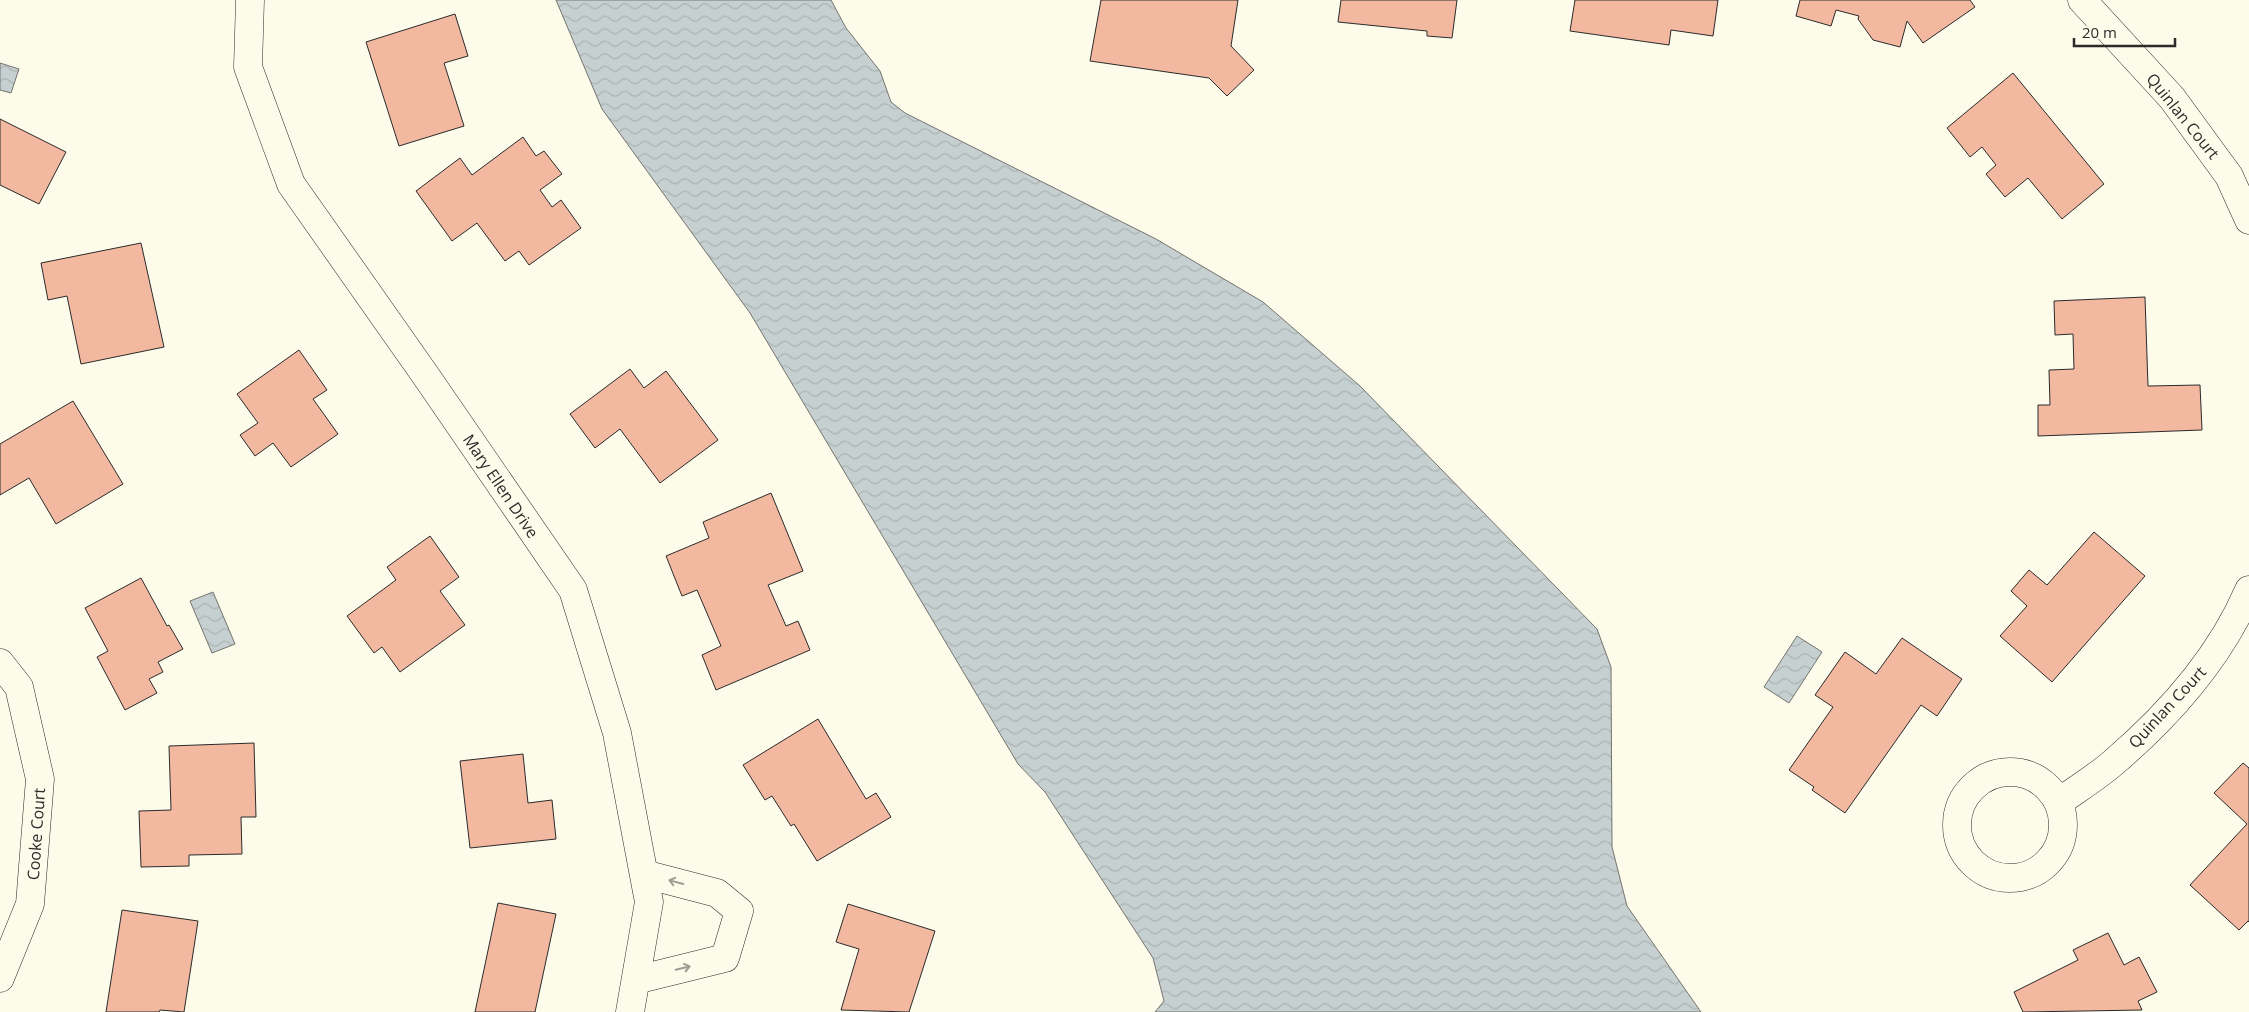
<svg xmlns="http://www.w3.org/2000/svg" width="2249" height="1012" font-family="'Open Sans',sans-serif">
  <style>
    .water { fill: url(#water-waves); stroke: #74746e }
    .building { fill: #f2b8a0; stroke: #2b2b2b }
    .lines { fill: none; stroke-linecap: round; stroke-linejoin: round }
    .street-casing { stroke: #2b2b2b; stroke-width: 29 }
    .street { stroke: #fdfbea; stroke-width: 28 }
    .oneway { stroke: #9e9d94 }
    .labels { text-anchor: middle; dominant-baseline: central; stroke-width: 4; stroke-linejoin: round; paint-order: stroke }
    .street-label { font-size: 16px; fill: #2b2b2b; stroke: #fdfbea }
  </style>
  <defs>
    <pattern id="water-waves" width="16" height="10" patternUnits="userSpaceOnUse" patternTransform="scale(1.25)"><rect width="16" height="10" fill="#c7d0d0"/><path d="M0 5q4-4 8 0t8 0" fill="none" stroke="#abb3b3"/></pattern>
  </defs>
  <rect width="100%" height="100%" fill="#fdfbea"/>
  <!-- water -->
  <path class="water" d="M 556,0 L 831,0 L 846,28 L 880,71 L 891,102 L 905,113 L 1156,239 L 1263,302 L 1360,386 L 1597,629 L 1611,667 L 1612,847 L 1627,906 L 1701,1012 L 1155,1012 L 1164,1001 L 1153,958 L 1045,792 L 1018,764 L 750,313 L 602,109 Z
    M 0,63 L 19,69 L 11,93 L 0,90 Z
    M 213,592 L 235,644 L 212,653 L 190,601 Z
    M 1797,636 L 1822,652 L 1789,703 L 1764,687 Z"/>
  <!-- building -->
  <path class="building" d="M 1101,0 L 1238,0 L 1231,46 L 1254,70 L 1227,96 L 1209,78 L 1090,61 Z
    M 1341,0 L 1457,0 L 1452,38 L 1427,36 L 1427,31 L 1338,22 Z
    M 1575,0 L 1718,0 L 1713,36 L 1671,30 L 1669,45 L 1570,31 Z
    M 1800,0 L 1970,0 L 1975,7 L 1923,43 L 1907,21 L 1900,47 L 1873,40 L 1858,19 L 1859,16 L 1836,10 L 1831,26 L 1796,16 Z
    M 455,14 L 468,56 L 444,63 L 464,126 L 399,146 L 366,42 Z
    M 2013,73 L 2104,184 L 2062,219 L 2028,178 L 2005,197 L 1986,174 L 1996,165 L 1982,147 L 1970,157 L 1947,128 Z
    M 0,119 L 66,152 L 39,204 L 0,185 Z
    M 523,137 L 536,156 L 544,151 L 562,174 L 540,190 L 552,207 L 561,200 L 581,228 L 529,265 L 519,251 L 505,261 L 477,223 L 452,241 L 416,191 L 460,158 L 472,175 Z
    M 141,243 L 164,347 L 81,364 L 67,296 L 48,300 L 41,263 Z
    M 2145,297 L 2148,386 L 2200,385 L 2202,430 L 2038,436 L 2038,405 L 2050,405 L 2049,370 L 2074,369 L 2073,334 L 2055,335 L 2054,301 Z
    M 299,350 L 327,390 L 313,399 L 338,434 L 291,467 L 273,443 L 255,456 L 240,435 L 258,423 L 237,394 Z
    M 630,369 L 644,388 L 666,371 L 718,440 L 660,483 L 620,429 L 595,448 L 570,414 Z
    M 73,401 L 123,484 L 56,524 L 29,478 L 0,495 L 0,444 Z
    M 771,493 L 803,571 L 768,585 L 786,626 L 798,621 L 810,650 L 716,690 L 702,655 L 721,646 L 697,590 L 682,596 L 666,556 L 709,538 L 703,522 Z
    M 2094,532 L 2145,576 L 2052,682 L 2000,636 L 2027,606 L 2011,591 L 2029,570 L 2047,585 Z
    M 430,536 L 459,577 L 440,591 L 465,625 L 400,672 L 382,647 L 374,653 L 347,616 L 396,580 L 387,567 Z
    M 141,578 L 167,626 L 169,625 L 183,649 L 158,662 L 163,672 L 149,679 L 157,693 L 125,710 L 97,657 L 108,651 L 85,608 Z
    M 1902,638 L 1962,679 L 1937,716 L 1921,705 L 1845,813 L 1812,790 L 1814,787 L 1789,770 L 1833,707 L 1815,695 L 1845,652 L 1876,674 Z
    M 818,719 L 866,799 L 876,793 L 891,817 L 817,861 L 794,824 L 791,826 L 772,796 L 765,800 L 743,765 Z
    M 254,743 L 256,817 L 241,817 L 242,854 L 189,855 L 189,866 L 141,867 L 139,811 L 171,810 L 169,746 Z
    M 523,754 L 528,803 L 552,800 L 556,839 L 470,848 L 460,761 Z
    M 2243,763 L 2249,768 L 2249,922 L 2248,921 L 2239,930 L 2190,885 L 2247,824 L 2214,793 Z
    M 498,903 L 556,914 L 535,1012 L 475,1012 Z
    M 848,904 L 935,931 L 909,1012 L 841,1010 L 859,949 L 836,942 Z
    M 122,910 L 198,921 L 184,1012 L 160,1010 L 159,1012 L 106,1012 Z
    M 2108,933 L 2124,965 L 2139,957 L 2157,992 L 2138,1001 L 2142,1010 L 2023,1012 L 2014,992 L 2078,960 L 2073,950 Z"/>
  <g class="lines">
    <defs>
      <path id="street" d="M 250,0 L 248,67 L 291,184 L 426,376 L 573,590 L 617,733 L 649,902 L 630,1012
        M 2082,0 L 2172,98 L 2229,176 L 2249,220
        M 0,663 L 19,687 L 40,779 L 30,904 L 0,978
        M1957 825a53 53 0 1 1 106 0a53 53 0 1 1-106 0Z
        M 2059,802 C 2077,789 2097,777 2114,762 C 2170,714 2220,658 2249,590
        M 636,980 L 725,958 L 739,911 L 717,893 L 644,874"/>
    </defs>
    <!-- street casing -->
    <use href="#street" class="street-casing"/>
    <!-- street -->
    <use href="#street" class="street"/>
  </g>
  <!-- one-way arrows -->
  <defs><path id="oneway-shaft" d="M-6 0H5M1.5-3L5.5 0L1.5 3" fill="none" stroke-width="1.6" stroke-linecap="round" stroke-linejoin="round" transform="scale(1.25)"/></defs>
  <g class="oneway">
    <use href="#oneway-shaft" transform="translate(676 882) rotate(-165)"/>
    <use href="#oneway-shaft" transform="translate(683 968) rotate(-13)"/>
  </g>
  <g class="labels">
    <!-- street labels -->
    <g class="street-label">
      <text transform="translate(2183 116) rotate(51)">Quinlan Court</text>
      <text transform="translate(501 486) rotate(56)">Mary Ellen Drive</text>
      <text transform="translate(2167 707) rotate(-47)">Quinlan Court</text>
      <text transform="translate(36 834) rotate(-86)">Cooke Court</text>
    </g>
  </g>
  <!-- scale -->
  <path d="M2074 38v8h101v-8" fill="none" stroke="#2b2b2b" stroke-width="2.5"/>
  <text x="2082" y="38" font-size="15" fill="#2b2b2b" stroke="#fdfbea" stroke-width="4" paint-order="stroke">20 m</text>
</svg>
